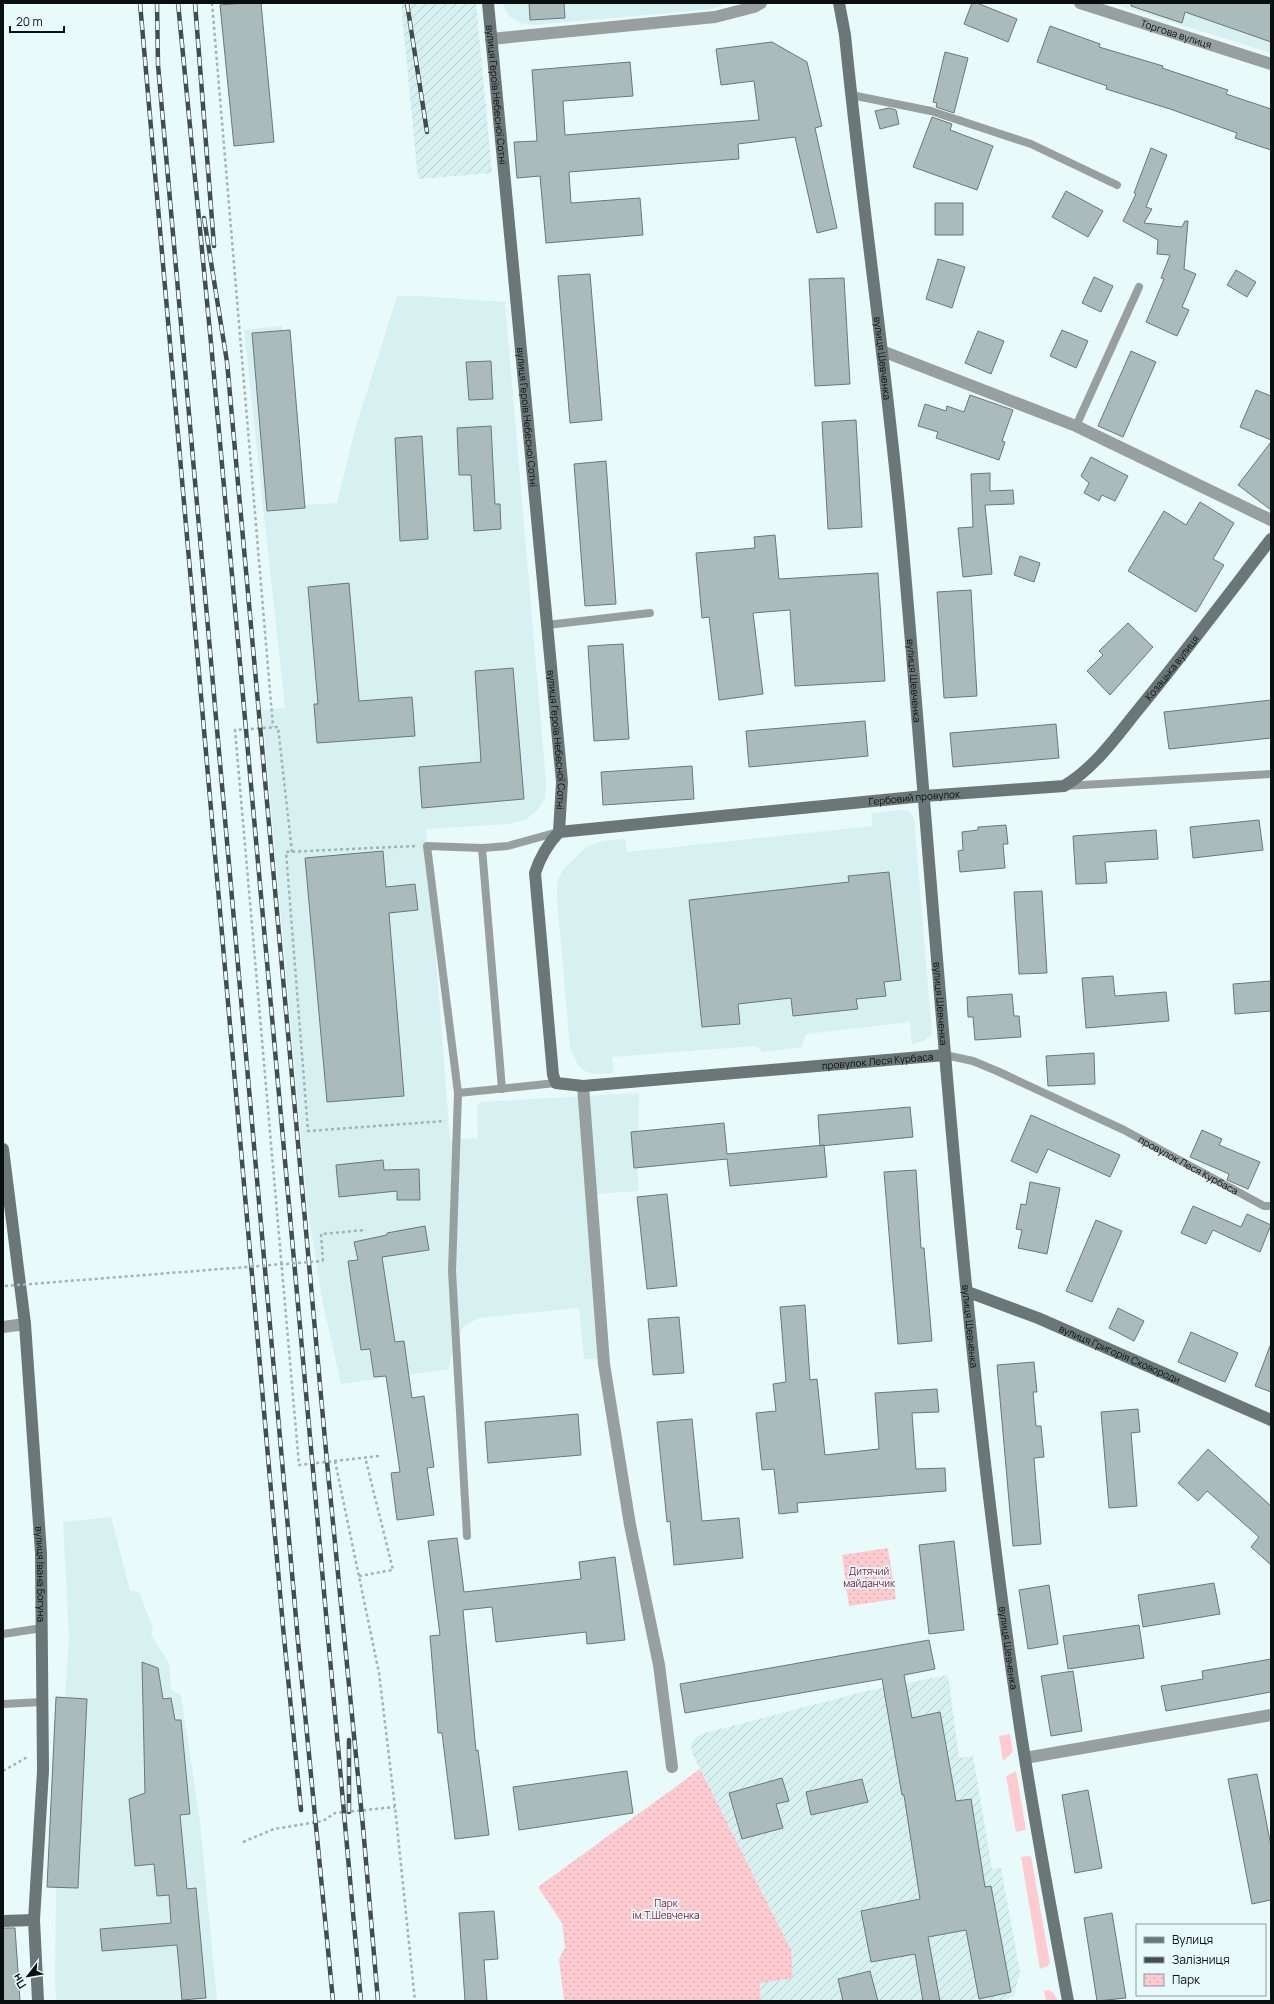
<svg xmlns="http://www.w3.org/2000/svg" width="1274" height="2004" font-family="Manrope,sans-serif">
  <style>
    .built { fill: #d6f1f0 }
    .industrial { fill: url(#industrial-furrows) }
    .green { fill: #fecbd1 }
    .park { fill: url(#park-dots) }
    .building { fill: #abbbbb; stroke: #697878 }
    .lines { fill: none; stroke-linecap: round; stroke-linejoin: round }
    .path { stroke: #a4b2b2; stroke-width: 2.5; stroke-dasharray: 3 3; stroke-linecap: butt }
    .lane { stroke: #989f9f; stroke-width: 8 }
    .street { stroke: #989f9f; stroke-width: 12 }
    .secondary { stroke: #6b7676; stroke-width: 12 }
    .rail-casing { stroke: #444d4d; stroke-width: 4.5 }
    .rail { stroke: #e9fafa; stroke-width: 3; stroke-dasharray: 9; stroke-linecap: butt }
    .path-bridge { stroke: #a4b2b2; stroke-width: 2.5; stroke-dasharray: 3 3; stroke-linecap: butt }
    .labels { text-anchor: middle; dominant-baseline: central; stroke-width: 3.5; stroke-linejoin: round; paint-order: stroke }
    .street-label { font-size: 10px; fill: #090f0f; stroke: #e9fafa }
    .park-label { font-size: 10px; fill: #8c1b3c; stroke: #e9fafa }
  </style>
  <defs>
    <pattern id="industrial-furrows" width="10" height="10" patternUnits="userSpaceOnUse"><rect width="10" height="10" fill="#d6f1f0"/><path d="M-1 1l2-2M0 10L10 0M9 11l2-2" fill="none" stroke="#b6cdcd"/></pattern>
    <pattern id="park-dots" width="8" height="8" patternUnits="userSpaceOnUse"><rect width="8" height="8" fill="#fecbd1"/><path d="M2 2h.1M6 6h.1" fill="none" stroke="#d8adb2" stroke-width="1.8" stroke-linecap="round"/></pattern>
  </defs>
  <rect width="100%" height="100%" fill="#e9fafa"/>
  <!-- built -->
  <path class="built" d="M 502,3 L 728,3 L 713,9 L 533,25 L 520,23 L 510,17 Z
    M 1111,3 L 1271,3 L 1271,53 Z
    M 397,296 L 420,296 L 505,302 L 546,782 L 545,798 L 537,810 L 527,819 L 509,824 L 426,829 L 450,1140 L 478,1138 L 477,1106 L 480,1102 L 639,1093 L 638,1191 L 595,1194 L 603,1359 L 584,1359 L 579,1308 L 479,1318 L 464,1326 L 453,1344 L 449,1369 L 341,1384 L 322,1299 L 307,1204 L 262,710 L 285,708 L 244,330 L 282,326 L 301,505 L 337,503 L 354,433 Z
    M 903,810 L 909,811 L 914,818 L 932,1034 L 925,1040 L 912,1044 L 910,1022 L 806,1034 L 802,1047 L 763,1052 L 755,1046 L 612,1057 L 614,1073 L 594,1074 L 585,1071 L 578,1065 L 570,1048 L 557,899 L 557,883 L 562,871 L 586,847 L 602,841 L 625,839 L 627,852 L 873,826 L 871,813 Z
    M 111,1517 L 130,1591 L 139,1592 L 153,1628 L 151,1635 L 169,1663 L 171,1690 L 181,1695 L 200,1822 L 217,2001 L 56,2001 L 55,1982 L 56,1888 L 47,1887 L 56,1697 L 65,1697 L 69,1639 L 63,1522 Z"/>
  <!-- industrial -->
  <path class="industrial" d="M 401,3 L 476,3 L 492,173 L 418,179 Z
    M 948,1675 L 959,1758 L 973,1756 L 992,1869 L 1001,1868 L 1020,1972 L 1014,1996 L 1002,2001 L 761,2001 L 760,1983 L 791,1950 L 692,1753 L 691,1745 L 695,1738 L 705,1733 L 863,1692 Z"/>
  <!-- green -->
  <path class="green" d="M 1010,1734 L 1013,1752 L 1003,1761 L 999,1736 Z
    M 1016,1771 L 1026,1830 L 1016,1832 L 1006,1776 Z
    M 1031,1856 L 1050,1963 L 1048,1966 L 1040,1969 L 1021,1857 Z
    M 1048,1990 C 1054,1992 1055,1995 1057,2001 L 1046,2001 L 1044,1991 Z"/>
  <!-- park -->
  <path class="park" d="M 888,1548 L 896,1599 L 849,1606 L 842,1555 Z
    M 700,1769 L 791,1950 L 793,1978 L 760,1983 L 761,2001 L 564,2001 L 559,1959 L 565,1947 L 562,1923 L 538,1887 Z"/>
  <!-- building -->
  <path class="building" d="M 243,3 L 261,3 L 274,142 L 234,146 L 220,5 Z
    M 529,3 L 564,3 L 565,18 L 530,20 Z
    M 972,3 L 977,3 L 1017,19 L 1008,42 L 964,24 Z
    M 1131,3 L 1271,3 L 1271,42 L 1185,12 L 1182,23 L 1131,6 Z
    M 1050,26 L 1100,44 L 1099,47 L 1163,66 L 1162,68 L 1228,90 L 1226,94 L 1271,109 L 1271,150 L 1235,138 L 1237,133 L 1170,109 L 1106,89 L 1107,86 L 1037,62 Z
    M 772,42 L 807,62 L 822,126 L 815,128 L 837,228 L 817,233 L 795,137 L 738,144 L 739,159 L 569,172 L 571,203 L 640,198 L 643,235 L 546,243 L 540,176 L 517,178 L 514,142 L 537,141 L 532,70 L 630,62 L 633,96 L 563,101 L 565,135 L 759,120 L 754,81 L 721,85 L 716,49 Z
    M 945,52 L 968,58 L 954,113 L 936,107 L 937,103 L 933,102 Z
    M 889,108 L 896,110 L 899,124 L 880,129 L 875,111 Z
    M 932,117 L 952,124 L 950,130 L 993,146 L 977,190 L 913,167 Z
    M 1151,148 L 1167,155 L 1146,207 L 1152,209 L 1144,223 L 1182,227 L 1185,221 L 1188,221 L 1184,269 L 1196,274 L 1182,307 L 1189,310 L 1177,336 L 1146,322 L 1164,279 L 1161,278 L 1170,255 L 1157,254 L 1158,240 L 1123,221 L 1136,194 L 1134,193 Z
    M 1066,191 L 1103,211 L 1088,237 L 1052,217 Z
    M 935,203 L 963,203 L 963,235 L 935,235 Z
    M 938,259 L 965,267 L 952,308 L 926,299 Z
    M 1236,270 L 1256,282 L 1247,297 L 1227,285 Z
    M 590,274 L 602,420 L 570,423 L 558,276 Z
    M 1094,277 L 1113,286 L 1101,312 L 1082,303 Z
    M 844,278 L 850,384 L 815,386 L 809,279 Z
    M 290,330 L 305,508 L 267,511 L 252,333 Z
    M 1062,330 L 1088,341 L 1076,368 L 1050,356 Z
    M 978,331 L 1004,341 L 991,374 L 965,363 Z
    M 1131,351 L 1156,362 L 1123,437 L 1098,426 Z
    M 491,361 L 493,399 L 469,400 L 466,362 Z
    M 1256,390 L 1271,396 L 1271,440 L 1240,427 Z
    M 970,395 L 1013,410 L 1002,441 L 1005,442 L 999,460 L 936,438 L 938,432 L 918,426 L 925,404 L 946,411 L 947,406 L 964,412 Z
    M 856,420 L 862,527 L 828,529 L 822,422 Z
    M 491,426 L 495,504 L 500,504 L 501,529 L 474,531 L 471,475 L 459,475 L 457,428 Z
    M 422,436 L 428,539 L 400,541 L 395,438 Z
    M 1271,442 L 1271,510 L 1238,485 Z
    M 1091,457 L 1128,476 L 1115,501 L 1102,495 L 1099,501 L 1084,493 L 1089,483 L 1081,476 Z
    M 606,461 L 616,604 L 585,606 L 574,464 Z
    M 990,473 L 990,491 L 1013,490 L 1014,504 L 985,505 L 992,574 L 963,577 L 958,528 L 973,527 L 971,474 Z
    M 1200,502 L 1234,523 L 1213,559 L 1224,565 L 1196,612 L 1128,571 L 1164,511 L 1186,525 Z
    M 775,535 L 779,579 L 878,573 L 885,681 L 795,686 L 790,610 L 753,613 L 763,694 L 719,700 L 709,617 L 702,618 L 696,553 L 755,548 L 754,537 Z
    M 1020,556 L 1040,563 L 1034,582 L 1014,575 Z
    M 349,583 L 359,701 L 412,697 L 415,736 L 317,743 L 314,704 L 318,704 L 308,587 Z
    M 971,590 L 977,696 L 944,698 L 937,592 Z
    M 1128,623 L 1153,647 L 1110,695 L 1087,671 L 1103,655 L 1099,651 Z
    M 623,644 L 629,739 L 594,741 L 588,646 Z
    M 513,668 L 524,799 L 422,808 L 419,767 L 481,762 L 475,671 Z
    M 1271,700 L 1271,738 L 1169,749 L 1164,712 Z
    M 865,721 L 868,756 L 749,767 L 746,731 Z
    M 1056,724 L 1059,758 L 953,767 L 950,733 Z
    M 692,766 L 694,799 L 603,805 L 601,772 Z
    M 1259,820 L 1263,850 L 1193,858 L 1190,827 Z
    M 1006,825 L 1008,844 L 1003,844 L 1005,868 L 960,872 L 958,851 L 963,850 L 962,832 L 978,830 L 978,827 Z
    M 1156,830 L 1158,859 L 1105,862 L 1107,883 L 1076,884 L 1073,836 Z
    M 383,851 L 386,887 L 415,884 L 418,910 L 389,913 L 404,1096 L 327,1102 L 305,858 Z
    M 889,872 L 901,980 L 884,982 L 886,996 L 856,999 L 858,1009 L 793,1016 L 791,998 L 738,1004 L 740,1024 L 702,1027 L 689,900 L 849,882 L 848,876 Z
    M 1042,891 L 1047,973 L 1019,974 L 1014,892 Z
    M 1113,976 L 1115,996 L 1166,992 L 1169,1021 L 1086,1028 L 1082,978 Z
    M 1271,981 L 1271,1011 L 1235,1014 L 1233,984 Z
    M 1012,994 L 1014,1016 L 1019,1016 L 1021,1037 L 975,1040 L 973,1017 L 968,1017 L 967,997 Z
    M 1094,1053 L 1095,1084 L 1048,1086 L 1046,1056 Z
    M 910,1107 L 913,1137 L 820,1146 L 818,1115 Z
    M 1031,1115 L 1120,1155 L 1110,1177 L 1048,1149 L 1037,1173 L 1011,1161 Z
    M 724,1123 L 727,1154 L 824,1145 L 827,1177 L 730,1186 L 727,1159 L 634,1168 L 631,1132 Z
    M 1202,1130 L 1222,1139 L 1219,1145 L 1260,1162 L 1248,1189 L 1227,1180 L 1229,1174 L 1190,1157 Z
    M 383,1160 L 384,1170 L 419,1169 L 420,1200 L 397,1200 L 397,1191 L 339,1197 L 336,1165 Z
    M 916,1170 L 921,1248 L 924,1248 L 932,1341 L 898,1344 L 884,1172 Z
    M 1030,1182 L 1060,1188 L 1047,1254 L 1018,1248 L 1022,1230 L 1016,1229 L 1021,1204 L 1026,1205 Z
    M 667,1194 L 677,1286 L 647,1289 L 637,1197 Z
    M 1193,1206 L 1241,1227 L 1247,1214 L 1271,1225 L 1260,1252 L 1213,1230 L 1206,1244 L 1181,1233 Z
    M 1096,1220 L 1122,1231 L 1092,1302 L 1066,1291 Z
    M 425,1226 L 429,1250 L 382,1257 L 395,1342 L 404,1341 L 412,1398 L 424,1396 L 434,1467 L 427,1468 L 434,1515 L 397,1520 L 391,1473 L 400,1472 L 386,1376 L 374,1377 L 370,1349 L 361,1350 L 348,1261 L 358,1260 L 354,1242 L 387,1235 L 387,1233 Z
    M 805,1305 L 810,1380 L 817,1379 L 825,1455 L 879,1449 L 875,1393 L 937,1389 L 939,1412 L 912,1413 L 916,1469 L 945,1468 L 946,1491 L 797,1503 L 798,1512 L 779,1514 L 774,1469 L 762,1470 L 756,1413 L 776,1411 L 773,1384 L 786,1382 L 780,1307 Z
    M 1118,1308 L 1144,1321 L 1134,1341 L 1109,1328 Z
    M 679,1317 L 684,1373 L 653,1375 L 648,1319 Z
    M 1191,1332 L 1238,1353 L 1225,1382 L 1178,1362 Z
    M 1270,1346 L 1271,1346 L 1271,1392 L 1255,1386 Z
    M 1034,1362 L 1037,1392 L 1033,1392 L 1036,1426 L 1041,1426 L 1044,1457 L 1034,1458 L 1041,1544 L 1013,1546 L 997,1365 Z
    M 1138,1409 L 1140,1432 L 1131,1433 L 1137,1506 L 1109,1508 L 1101,1412 Z
    M 578,1414 L 581,1455 L 488,1463 L 485,1422 Z
    M 692,1419 L 702,1521 L 739,1518 L 743,1558 L 674,1565 L 670,1521 L 667,1522 L 657,1422 Z
    M 1208,1449 L 1271,1506 L 1271,1565 L 1251,1547 L 1259,1537 L 1207,1491 L 1198,1501 L 1178,1483 Z
    M 457,1538 L 464,1592 L 581,1579 L 579,1562 L 615,1557 L 625,1640 L 587,1644 L 586,1632 L 496,1642 L 492,1607 L 463,1610 L 476,1751 L 478,1750 L 489,1835 L 455,1839 L 442,1733 L 438,1733 L 430,1636 L 440,1635 L 428,1541 Z
    M 954,1541 L 964,1630 L 929,1634 L 919,1545 Z
    M 1214,1583 L 1220,1614 L 1143,1627 L 1138,1595 Z
    M 1049,1585 L 1058,1644 L 1028,1649 L 1019,1590 Z
    M 1139,1625 L 1144,1658 L 1068,1669 L 1063,1636 Z
    M 929,1640 L 935,1669 L 904,1675 L 912,1718 L 940,1712 L 956,1801 L 971,1799 L 985,1887 L 991,1886 L 1011,1992 L 979,1999 L 966,1930 L 928,1937 L 940,2001 L 923,2001 L 915,1954 L 871,1962 L 861,1911 L 920,1899 L 904,1795 L 902,1795 L 882,1679 L 685,1713 L 680,1684 Z
    M 1271,1659 L 1271,1692 L 1166,1711 L 1161,1686 L 1203,1679 L 1202,1671 Z
    M 142,1662 L 158,1668 L 163,1699 L 171,1698 L 175,1720 L 181,1720 L 190,1814 L 180,1815 L 187,1889 L 196,1888 L 206,1998 L 182,2000 L 177,1945 L 102,1951 L 100,1929 L 171,1923 L 169,1895 L 157,1896 L 154,1864 L 135,1866 L 129,1799 L 145,1793 Z
    M 1073,1671 L 1082,1731 L 1051,1736 L 1041,1676 Z
    M 56,1697 L 87,1699 L 78,1888 L 47,1887 Z
    M 627,1771 L 633,1813 L 519,1830 L 513,1787 Z
    M 1257,1774 L 1271,1846 L 1271,1900 L 1252,1904 L 1228,1779 Z
    M 782,1778 L 789,1801 L 776,1804 L 783,1828 L 742,1839 L 729,1793 Z
    M 862,1779 L 868,1802 L 811,1815 L 806,1792 Z
    M 1088,1790 L 1102,1868 L 1075,1873 L 1062,1795 Z
    M 494,1911 L 498,1959 L 484,1960 L 487,2001 L 465,2001 L 459,1913 Z
    M 1112,1913 L 1126,1998 L 1097,2001 L 1084,1918 Z
    M 3,1928 L 15,1928 L 20,2001 L 3,2001 Z
    M 870,1971 L 878,2001 L 843,2001 L 838,1979 Z"/>
  <g class="lines">
    <!-- path -->
    <path class="path" d="M 212,3 L 273,727
      M 415,846 L 286,852 L 308,1131 L 445,1121
      M 292,852 L 278,727 L 235,730 L 299,1465 L 379,1456
      M 323,1261 L 321,1234 L 366,1230
      M 335,1461 L 379,1673 L 395,1807 L 415,2001
      M 359,1576 L 393,1570 L 365,1457
      M 3,1771 L 29,1756
      M 243,1842 L 274,1829 L 323,1821 L 335,1813 L 395,1807"/>
    <!-- lane -->
    <g class="lane">
      <path d="M 851,95 L 931,111 L 1031,144 L 1117,185"/>
      <path d="M 1076,426 L 1139,287"/>
      <path d="M 547,625 L 650,613"/>
      <path d="M 1065,786 L 1271,774"/>
      <path d="M 482,848 L 502,1089"/>
      <path id="s1" d="M 945,1055 L 973,1061 L 997,1071 L 1124,1130 L 1264,1206 L 1271,1206"/>
      <path d="M 556,1083 L 458,1093 L 427,846 L 482,848 L 508,846 L 558,832"/>
      <path d="M 458,1093 L 452,1271 L 467,1536"/>
      <path d="M 3,1634 L 42,1628"/>
      <path d="M 3,1704 L 42,1702"/>
    </g>
    <!-- street -->
    <g class="street">
      <path id="s2" d="M 1080,3 L 1271,64"/>
      <path d="M 491,39 L 715,17 L 754,7 L 761,3"/>
      <path d="M 882,351 L 1076,426 L 1271,520"/>
      <path d="M 583,1086 L 604,1364 L 630,1525 L 659,1665 L 672,1767"/>
      <path d="M 3,1327 L 25,1324"/>
      <path d="M 1025,1758 L 1271,1715"/>
    </g>
    <!-- secondary -->
    <g class="secondary">
      <path id="s3" d="M 488,3 L 562,782 L 559,832"/>
      <path id="s4" d="M 839,3 L 845,35 C 862,207 888,377 903,549 C 937,935 960,1323 1017,1707 C 1031,1805 1050,1903 1068,2001"/>
      <path id="s5" d="M 559,832 L 924,796 L 1064,786 C 1096,767 1118,734 1142,705 C 1186,651 1228,595 1271,539"/>
      <path id="s6" d="M 559,832 C 547,845 540,857 535,873 L 553,1075 L 556,1083 L 583,1086 L 945,1055"/>
      <path id="s7" d="M 3,1149 L 25,1324 L 41,1553 L 43,1771 L 34,1920 L 38,2001"/>
      <path id="s8" d="M 968,1292 L 1038,1318 L 1271,1420"/>
      <path d="M 3,1921 L 34,1920"/>
    </g>
    <defs>
      <path id="rail" d="M 140,3 L 283,1627 L 301,1810
        M 157,3 L 158,65 L 299,1652 L 333,2001
        M 178,3 L 211,343 L 361,2001
        M 195,3 L 214,246
        M 407,3 L 427,132
        M 204,218 L 227,362 L 327,1462 L 363,1827 L 378,2001
        M 349,1812 L 349,1740"/>
    </defs>
    <!-- rail casing -->
    <use href="#rail" class="rail-casing"/>
    <!-- rail -->
    <use href="#rail" class="rail"/>
    <!-- path-bridge -->
    <path class="path-bridge" d="M 5,1286 L 323,1261"/>
  </g>
  <g class="labels">
    <!-- street labels -->
    <g class="street-label">
      <text stroke="none"><textPath href="#s2" startOffset="101">Торгова вулиця</textPath></text>
      <text stroke="none"><textPath href="#s3" startOffset="92">вулиця Героїв Небесної Сотні</textPath></text>
      <text stroke="none"><textPath href="#s4" startOffset="358">вулиця Шевченка</textPath></text>
      <text stroke="none"><textPath href="#s3" startOffset="416">вулиця Героїв Небесної Сотні</textPath></text>
      <text stroke="none"><textPath href="#s5" startOffset="668">Козацька вулиця</textPath></text>
      <text stroke="none"><textPath href="#s4" startOffset="682">вулиця Шевченка</textPath></text>
      <text stroke="none"><textPath href="#s3" startOffset="740">вулиця Героїв Небесної Сотні</textPath></text>
      <text stroke="none"><textPath href="#s5" startOffset="357">Гербовий провулок</textPath></text>
      <text stroke="none"><textPath href="#s4" startOffset="1006">вулиця Шевченка</textPath></text>
      <text stroke="none"><textPath href="#s6" startOffset="582">провулок Леся Курбаса</textPath></text>
      <text stroke="none"><textPath href="#s1" startOffset="268">провулок Леся Курбаса</textPath></text>
      <text stroke="none"><textPath href="#s4" startOffset="1330">вулиця Шевченка</textPath></text>
      <text stroke="none"><textPath href="#s8" startOffset="164">вулиця Григорія Сковороди</textPath></text>
      <text stroke="none"><textPath href="#s7" startOffset="427">вулиця Івана Богуна</textPath></text>
      <text stroke="none"><textPath href="#s4" startOffset="1654">вулиця Шевченка</textPath></text>
    </g>
    <!-- park labels -->
    <g class="park-label">
      <text x="869" y="1571">Дитячий<tspan x="869" dy="12">майданчик</tspan></text>
      <text x="666" y="1903">Парк<tspan x="666" dy="12">ім.Т.Шевченка</tspan></text>
    </g>
  </g>
  <!-- border -->
  <rect width="1274" height="2004" fill="none" stroke="#090f0f" stroke-width="8"/>
  <!-- legend -->
  <rect x="1136" y="1924" width="130" height="72" fill="#e9fafa" stroke="#8f9c9c"/>
  <rect x="1144" y="1937" width="20" height="6" fill="#6b7676" stroke="#8f9c9c"/>
  <text x="1172" y="1944" font-size="12" fill="#090f0f">Вулиця</text>
  <rect x="1144" y="1957" width="20" height="6" fill="#444d4d" stroke="#8f9c9c"/>
  <text x="1172" y="1964" font-size="12" fill="#090f0f">Залізниця</text>
  <rect x="1144" y="1974" width="20" height="12" fill="url(#park-dots)" stroke="#8f9c9c"/>
  <text x="1172" y="1984" font-size="12" fill="#090f0f">Парк</text>
  <!-- north arrow -->
  <g transform="translate(28 1976) rotate(239)" stroke="#e9fafa" stroke-width="3" paint-order="stroke">
  <path d="M0-3L7 15L0 10L-7 15Z" fill="#090f0f"/>
  <text y="-6" font-size="11" font-weight="bold" text-anchor="middle" fill="#090f0f">Пн</text>
  </g>
  <!-- scale -->
  <path d="M10 26v6h54v-6" fill="none" stroke="#090f0f" stroke-width="2"/>
  <text x="16" y="26" font-size="12" fill="#090f0f" stroke="#e9fafa" stroke-width="3" paint-order="stroke">20 m</text>
</svg>
